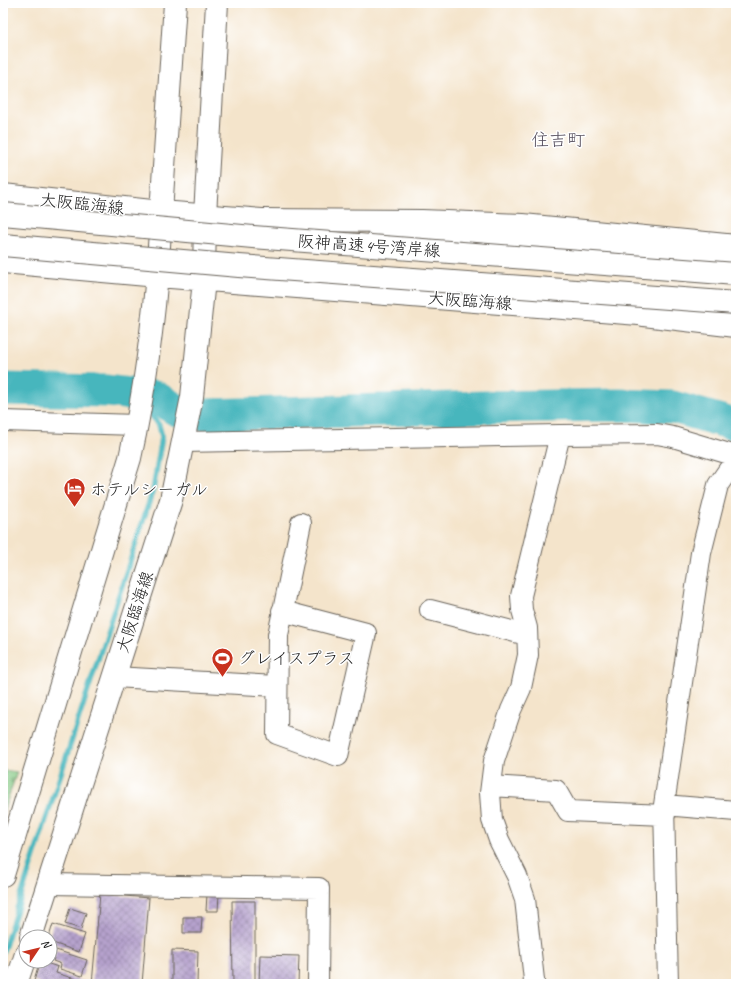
<svg xmlns="http://www.w3.org/2000/svg" width="739" height="987" font-family="Caveat,'Klee One',sans-serif">
  <style>
    .cemetery { fill: url(#cemetery-stones); stroke: #50724f }
    .lines { fill: none; stroke-linecap: round; stroke-linejoin: round }
    .stream { stroke: #46b6bd; stroke-width: 5.5 }
    .river { stroke: #46b6bd; stroke-width: 33 }
    .building { fill: url(#building-cross-hatch) }
    .minor-casing { stroke: #686259; stroke-width: 22 }
    .tertiary-casing { stroke: #686259; stroke-width: 24 }
    .primary-casing { stroke: #686259; stroke-width: 24 }
    .motorway-casing { stroke: #686259; stroke-width: 24 }
    .minor { stroke: #fff; stroke-width: 20 }
    .tertiary { stroke: #fff; stroke-width: 22 }
    .primary { stroke: #fff; stroke-width: 22 }
    .motorway { stroke: #fff; stroke-width: 22 }
    .motorway-bridge-casing { stroke: #686259; stroke-width: 24; stroke-linecap: butt }
    .motorway-bridge { stroke: #fff; stroke-width: 22 }
    .labels { text-anchor: middle; dominant-baseline: central; stroke-width: 3; stroke-linejoin: round; paint-order: stroke }
    .street-label { font-size: 17px; fill: #1c1c1c; stroke: #fff }
    .poi-label { font-size: 17px; fill: #1c1c1c; stroke: #fff; text-anchor: start }
    .neighbourhood-label { font-size: 18px; fill: #524b5a; stroke: #fff }
  </style>
  <defs>
    <pattern id="cemetery-stones" width="16" height="16" patternUnits="userSpaceOnUse"><rect width="16" height="16" fill="#83c882"/><path d="M2 7V4a2 2 0 0 1 4 0v3zM10 15v-3a2 2 0 0 1 4 0v3z" fill="#71ab70"/></pattern>
    <pattern id="building-cross-hatch" width="8" height="8" patternUnits="userSpaceOnUse"><rect width="8" height="8" fill="#b6a2cd"/><path d="M0 0l8 8M0 8l8-8" fill="none" stroke="#9383a6"/></pattern>
  </defs>
  <rect width="100%" height="100%" fill="#fff"/>
  <filter id="ink" filterUnits="userSpaceOnUse"><feTurbulence type="fractalNoise" baseFrequency=".025" numOctaves="2"/><feDisplacementMap in="SourceGraphic" scale="8" xChannelSelector="R" yChannelSelector="G"/><feConvolveMatrix kernelMatrix="1 2 1 2 8 2 1 2 1" color-interpolation-filters="sRGB"/></filter>
  <filter id="wash" filterUnits="userSpaceOnUse"><feTurbulence type="fractalNoise" baseFrequency=".012" numOctaves="4" result="noise"/><feDisplacementMap in="SourceGraphic" scale="16" xChannelSelector="R" yChannelSelector="G"/><feGaussianBlur stdDeviation="0.9" result="paint"/><feColorMatrix in="noise" values="0 0 0 0 0 0 0 0 0 0 0 0 0 0 0 0 0 1.4 0 .05"/><feComposite in="paint" operator="in"/></filter>
  <g filter="url(#wash)">
    <rect width="100%" height="100%" fill="#f4e4cb"/>
    <!-- cemetery -->
    <path class="cemetery" d="M 3,770 L 17,772 L 3,813 Z"/>
    <g class="lines">
      <!-- stream -->
      <path class="stream" d="M 107,391 L 137,404
        M 3,952 L 153,490 L 162,437 L 159,425 L 146,408"/>
      <!-- river -->
      <path class="river" d="M 3,389 L 107,391 L 155,397 L 177,410 L 205,415 L 485,407 L 620,405 L 673,407 L 736,425"/>
    </g>
    <g id="blocks">
      <!-- building -->
      <path class="building" d="M 100,894 L 149,898 L 142,984 L 92,984 Z
        M 207,894 L 219,894 L 218,911 L 206,911 Z
        M 232,901 L 255,901 L 255,984 L 233,984 Z
        M 70,908 L 86,913 L 81,929 L 65,924 Z
        M 183,917 L 202,917 L 201,933 L 183,933 Z
        M 53,924 L 85,934 L 79,952 L 50,942 L 50,937 L 49,937 Z
        M 56,950 L 87,960 L 82,976 L 60,969 L 61,964 L 53,961 Z
        M 172,950 L 198,951 L 197,984 L 172,984 Z
        M 260,955 L 299,956 L 298,984 L 259,984 Z
        M 40,961 L 58,967 L 56,973 L 85,982 L 85,984 L 42,984 L 34,981 Z"/>
    </g>
  </g>
  <g filter="url(#ink)">
    <use href="#blocks" fill-opacity="0" stroke="#686259" stroke-width="1"/>
    <g class="lines">
      <defs>
        <path id="minor" d="M 3,421 L 137,425
          M 183,442 L 560,435 L 657,434 L 673,437 L 736,456
          M 430,610 L 527,635
          M 282,611 L 366,633 L 338,756 L 277,734 L 278,635 L 301,523
          M 114,677 L 277,686
          M 491,786 L 556,790 L 568,811 L 665,815
          M 664,805 L 736,811
          M 48,884 L 319,888 L 318,984
          M 533,984 L 534,980 L 525,899 L 517,876 L 499,840 L 492,820 L 490,793 L 494,761 L 511,710 L 521,688 L 528,655 L 527,628 L 522,610 L 521,596 L 560,435
          M 668,984 L 664,805 L 701,553 L 718,485 L 736,459"/>
        <path id="tertiary" d="M 161,212 L 175,3
          M 205,215 L 217,3"/>
        <path id="primary" d="M 3,195 L 161,212 L 275,221
          M 379,230 L 736,261
          M 3,262 L 158,276 L 664,316
          M 3,875 L 130,458 C 148,377 157,294 161,212
          M 31,937 L 171,500 L 192,397 L 204,280 L 205,215
          M 16,984 L 26,954"/>
        <path id="motorway" d="M 256,220 L 422,221 L 523,225 L 736,246
          M 644,315 L 736,326"/>
      </defs>
      <!-- minor casing -->
      <use href="#minor" class="minor-casing"/>
      <!-- tertiary casing -->
      <use href="#tertiary" class="tertiary-casing"/>
      <!-- primary casing -->
      <use href="#primary" class="primary-casing"/>
      <!-- motorway casing -->
      <use href="#motorway" class="motorway-casing"/>
      <!-- minor -->
      <use href="#minor" class="minor"/>
      <!-- tertiary -->
      <use href="#tertiary" class="tertiary"/>
      <!-- primary -->
      <use href="#primary" class="primary"/>
      <!-- motorway -->
      <use href="#motorway" class="motorway"/>
      <defs>
        <path id="motorway-bridge" d="M 3,214 L 253,237 L 736,274
          M 3,245 L 239,266 L 736,303"/>
      </defs>
      <!-- motorway-bridge casing -->
      <use href="#motorway-bridge" class="motorway-bridge-casing"/>
      <!-- motorway-bridge -->
      <use href="#motorway-bridge" class="motorway-bridge"/>
    </g>
  </g>
  <!-- icons -->
  <defs>
    <symbol id="hotel-pin" viewBox="-11 -11 22 30"><path d="M0 17L-7.5 6A9.5 9.5 0 1 1 7.5 6Z" fill="#c8321e" stroke="#fff"/><path d="M-6-4.5h1.5V1H6V5H4.5V3h-9V5H-6ZM-4 0a1.8 1.8 0 1 1 3.6 0ZM.5 0V-2.5h3Q6-2.5 6 0Z" fill="#fff"/></symbol>
    <symbol id="stadium-pin" viewBox="-11 -11 22 30"><path d="M0 17L-7.5 6A9.5 9.5 0 1 1 7.5 6Z" fill="#c8321e" stroke="#fff"/><path d="M0-5a6.5 5 0 1 0 0 10a6.5 5 0 1 0 0-10ZM-3.5-1.8h7v3.6h-7Z" fill="#fff"/></symbol>
  </defs>
  <g fill-rule="evenodd">
    <use href="#hotel-pin" x="62" y="476" width="25" height="34"/>
    <use href="#stadium-pin" x="210" y="646" width="25" height="34"/>
  </g>
  <g class="labels">
    <!-- street labels -->
    <g class="street-label">
      <text transform="translate(82 204) rotate(6)">大阪臨海線</text>
      <text transform="translate(369 246) rotate(4)">阪神高速4号湾岸線</text>
      <text transform="translate(470 301) rotate(4)">大阪臨海線</text>
      <text transform="translate(135 612) rotate(-72)">大阪臨海線</text>
    </g>
    <!-- poi labels -->
    <g class="poi-label">
      <text x="90" y="489">ホテルシーガル</text>
      <text x="238" y="658">グレイスプラス</text>
    </g>
    <!-- neighbourhood labels -->
    <g class="neighbourhood-label">
      <text x="558" y="140">住吉町</text>
    </g>
  </g>
  <!-- margin -->
  <rect width="739" height="987" fill="none" stroke="#fff" stroke-width="16"/>
  <!-- north arrow -->
  <g transform="translate(38 949) rotate(55)"><circle r="19" fill="#ffffff" stroke="#a4a4a4"/>
  <path d="M0-3L7 15L0 10L-7 15Z" fill="#c8321e"/>
  <text y="-6" font-size="11" font-weight="bold" text-anchor="middle" fill="#1c1c1c">N</text>
  </g>
</svg>
